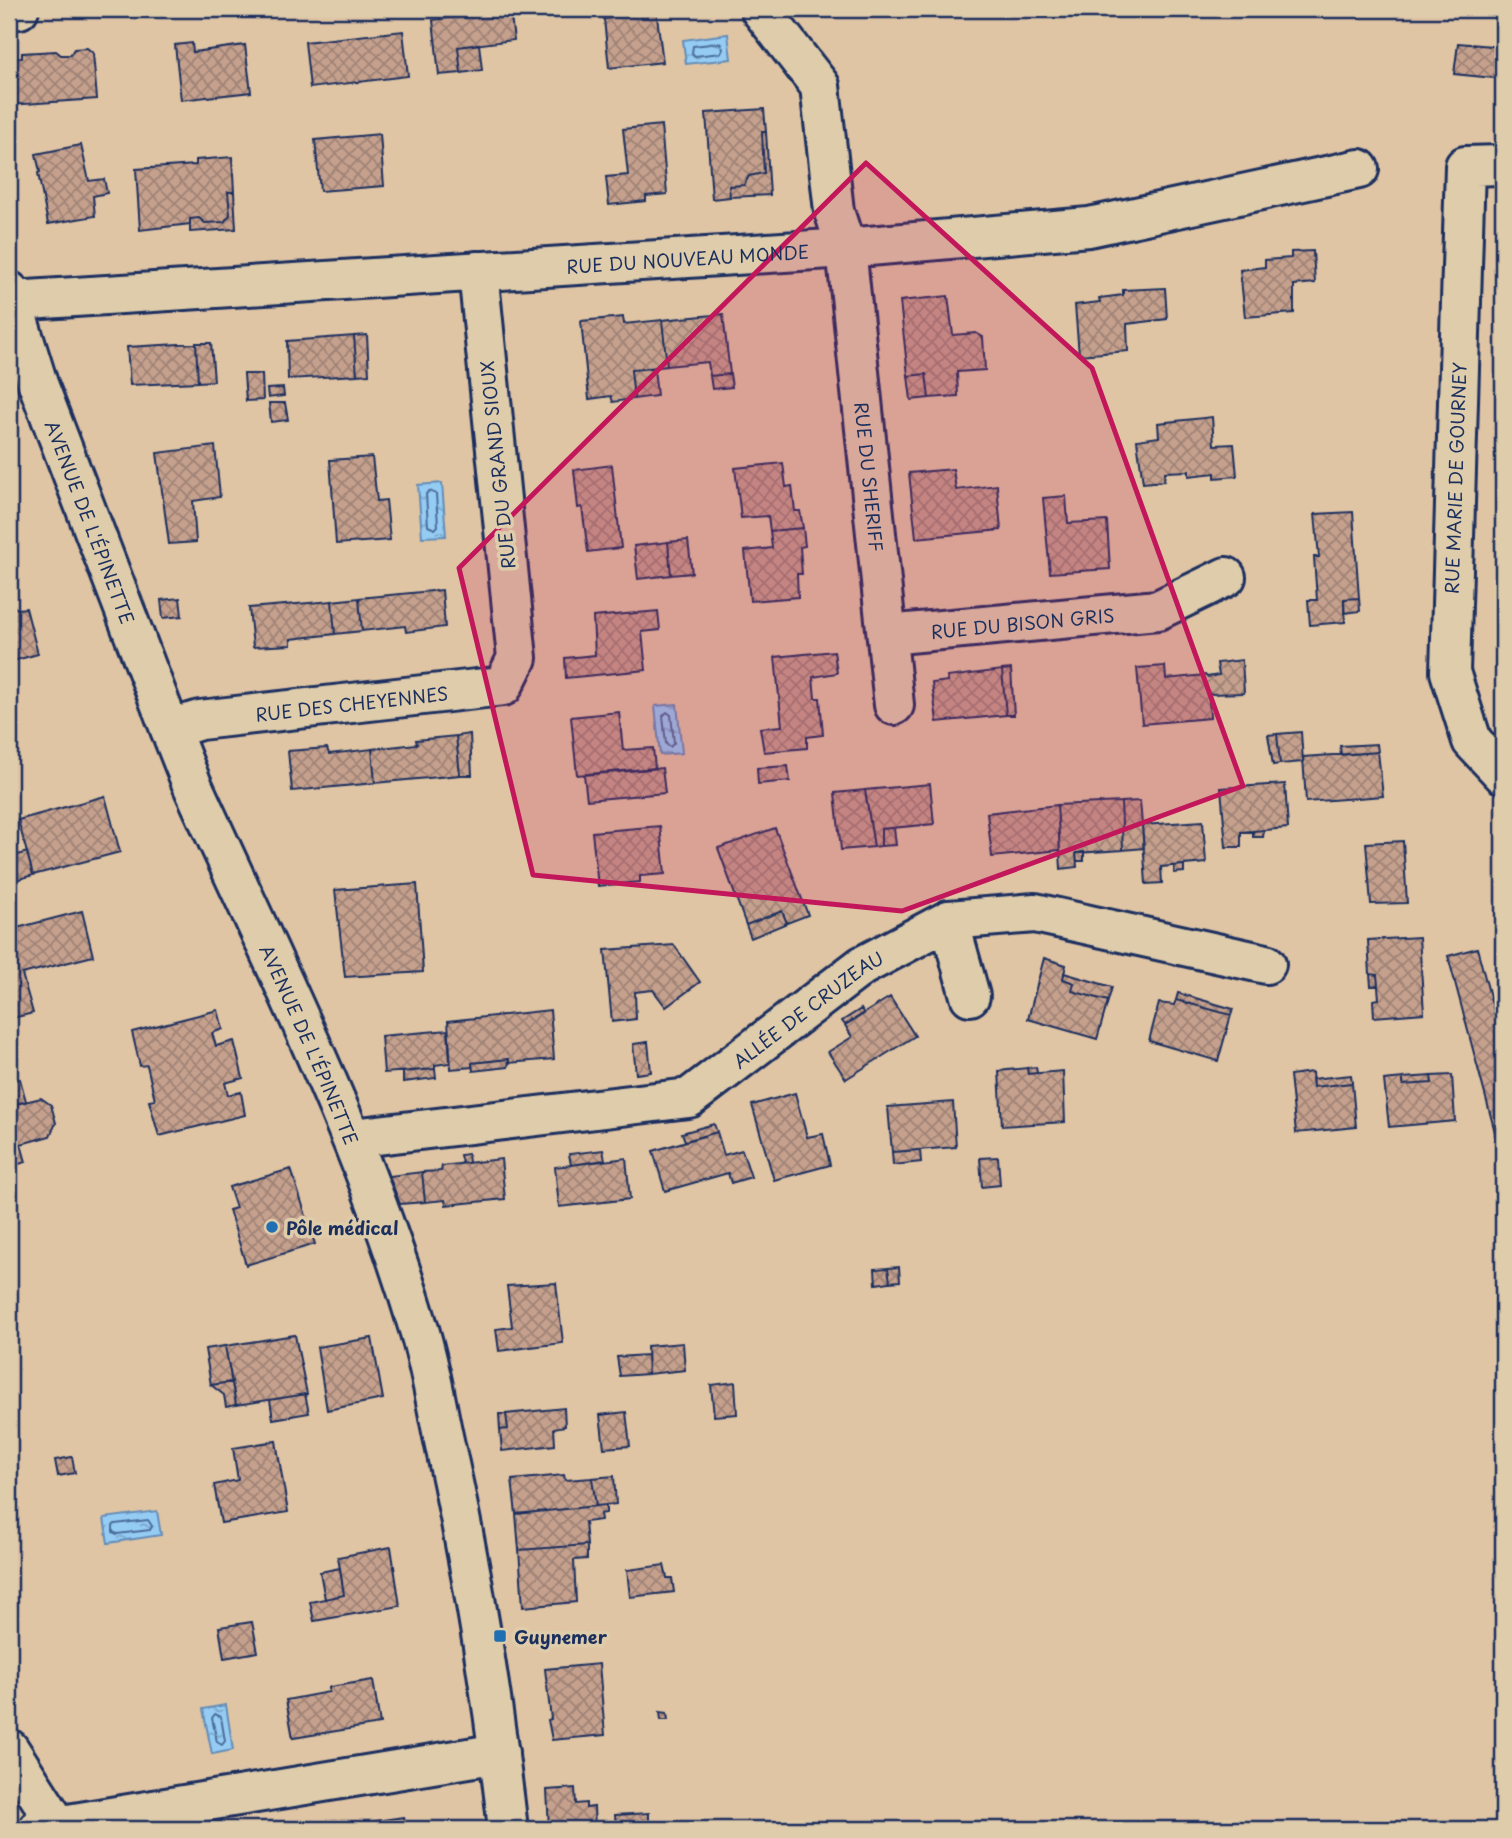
<svg xmlns="http://www.w3.org/2000/svg" width="1512" height="1838" font-family="'Playpen Sans',sans-serif">
  <style>
    .water { fill: url(#water-ripples); stroke: #648db8; stroke-width: 2 }
    .lines { fill: none; stroke-linecap: round; stroke-linejoin: round }
    .shore { stroke: #4c6e9a; stroke-width: 2 }
    .building { fill: url(#building-cross-hatch); stroke: #1b2f5e; stroke-width: 2 }
    .minor-casing { stroke: #1b2f5e; stroke-width: 44 }
    .minor { stroke: #deccaa; stroke-width: 38 }
    .marked { fill: #c2185b; fill-opacity: 0.2; stroke: #c2185b; stroke-width: 5; stroke-linejoin: round }
    .poi-dot { fill: #1f6fb2; stroke: #deccaa; stroke-width: 2.5 }
    .labels { text-anchor: middle; dominant-baseline: central; stroke-width: 7; stroke-linejoin: round; paint-order: stroke }
    .street-label { font-size: 18px; fill: #1b2f5e; stroke: #deccaa }
    .poi-label { font-size: 18px; font-weight: bold; fill: #1b2f5e; stroke: #deccaa; text-anchor: start }
  </style>
  <defs>
    <pattern id="water-ripples" width="26" height="14" patternUnits="userSpaceOnUse" patternTransform="scale(1.75)"><rect width="26" height="14" fill="#95ccf4"/><path d="M2 4q2-2 4 0t4 0M15 11q2-2 4 0t4 0" fill="none" stroke="#79a6c9"/></pattern>
    <pattern id="building-cross-hatch" width="8" height="8" patternUnits="userSpaceOnUse" patternTransform="scale(1.75)"><rect width="8" height="8" fill="#c5a08d"/><path d="M0 0l8 8M0 8l8-8" fill="none" stroke="#9f8376"/></pattern>
  </defs>
  <rect width="100%" height="100%" fill="#e0c5a4"/>
  <filter id="ink" filterUnits="userSpaceOnUse"><feTurbulence type="fractalNoise" baseFrequency=".0143" numOctaves="2"/><feDisplacementMap in="SourceGraphic" scale="14" xChannelSelector="R" yChannelSelector="G"/><feConvolveMatrix kernelMatrix="1 2 1 2 8 2 1 2 1" color-interpolation-filters="sRGB"/></filter>
  <g filter="url(#ink)">
    <!-- water -->
    <path class="water" d="M 728,34 L 731,59 L 686,64 L 683,40 Z
      M 442,483 L 446,536 L 422,537 L 418,485 Z
      M 677,704 L 682,753 L 660,755 L 655,706 Z
      M 157,1511 L 161,1535 L 108,1543 L 104,1518 Z
      M 226,1705 L 233,1750 L 212,1754 L 203,1709 Z"/>
    <g class="lines">
      <!-- shore -->
      <path class="shore" d="M 720,43 L 723,49 L 721,53 L 695,56 L 692,53 L 693,46 Z
        M 429,491 L 436,494 L 438,526 L 435,529 L 428,526 L 426,494 Z
        M 667,712 L 671,715 L 674,743 L 670,747 L 666,744 L 663,716 Z
        M 148,1520 L 152,1526 L 150,1530 L 117,1534 L 113,1532 L 113,1526 L 115,1524 Z
        M 215,1714 L 221,1717 L 225,1741 L 222,1745 L 217,1742 L 212,1718 Z"/>
    </g>
    <!-- building -->
    <path class="building" d="M 455,9 L 510,9 L 514,40 L 458,47 L 461,73 L 439,75 L 433,20 L 456,17 Z
      M 609,9 L 656,9 L 663,62 L 609,68 L 604,19 L 610,18 Z
      M 403,31 L 408,76 L 310,88 L 305,42 Z
      M 192,43 L 193,52 L 245,45 L 251,92 L 181,100 L 175,45 Z
      M 1458,43 L 1503,47 L 1503,79 L 1454,74 Z
      M 479,44 L 482,70 L 461,73 L 458,47 Z
      M 87,48 L 93,53 L 97,99 L 10,105 L 9,59 L 22,58 L 22,53 L 56,51 L 61,55 L 70,55 L 74,49 Z
      M 764,109 L 766,132 L 762,132 L 764,173 L 749,176 L 744,185 L 729,186 L 730,197 L 712,199 L 706,113 Z
      M 661,125 L 667,194 L 646,196 L 646,201 L 609,205 L 606,177 L 628,175 L 623,129 Z
      M 762,132 L 766,132 L 770,195 L 730,197 L 729,186 L 744,185 L 749,176 L 764,173 Z
      M 380,134 L 384,186 L 320,191 L 315,140 Z
      M 81,145 L 89,181 L 104,179 L 107,193 L 93,196 L 95,216 L 48,224 L 38,173 L 40,172 L 36,154 Z
      M 232,157 L 234,192 L 228,192 L 230,215 L 224,222 L 205,223 L 199,218 L 190,219 L 190,224 L 140,230 L 136,169 L 196,165 L 196,160 Z
      M 228,192 L 234,192 L 236,229 L 190,232 L 190,219 L 199,218 L 205,223 L 224,222 L 230,215 Z
      M 1313,251 L 1315,283 L 1294,285 L 1294,313 L 1245,317 L 1240,270 L 1265,267 L 1265,260 L 1291,258 L 1291,252 Z
      M 1165,288 L 1167,319 L 1127,324 L 1128,351 L 1079,355 L 1075,305 L 1100,302 L 1099,298 L 1123,295 L 1123,290 Z
      M 948,296 L 953,335 L 976,333 L 983,337 L 985,370 L 957,372 L 958,396 L 929,398 L 926,374 L 908,376 L 900,301 Z
      M 723,314 L 730,374 L 710,376 L 708,362 L 667,366 L 662,320 Z
      M 623,317 L 624,324 L 662,320 L 667,366 L 631,370 L 634,399 L 613,402 L 611,396 L 589,399 L 581,321 Z
      M 367,335 L 369,374 L 357,375 L 354,336 Z
      M 354,336 L 357,375 L 288,379 L 287,341 Z
      M 196,343 L 198,382 L 130,385 L 127,347 Z
      M 196,343 L 211,343 L 214,381 L 198,382 Z
      M 654,368 L 657,396 L 634,399 L 631,370 Z
      M 244,374 L 262,374 L 263,400 L 246,401 Z
      M 730,374 L 732,387 L 712,389 L 710,376 Z
      M 926,374 L 929,398 L 911,400 L 908,376 Z
      M 283,388 L 284,396 L 268,398 L 267,389 Z
      M 269,403 L 285,403 L 288,420 L 271,422 Z
      M 1212,417 L 1214,445 L 1234,444 L 1237,476 L 1215,478 L 1215,473 L 1189,476 L 1189,471 L 1165,472 L 1164,481 L 1143,483 L 1137,440 L 1159,437 L 1158,423 Z
      M 215,446 L 220,497 L 193,501 L 196,542 L 169,544 L 157,453 Z
      M 372,457 L 377,501 L 386,500 L 390,540 L 336,544 L 330,460 Z
      M 783,463 L 786,487 L 792,486 L 795,511 L 800,511 L 803,528 L 770,531 L 768,516 L 741,518 L 735,468 Z
      M 612,465 L 621,548 L 588,552 L 582,507 L 578,508 L 574,470 Z
      M 953,469 L 956,490 L 997,485 L 1001,530 L 916,538 L 909,473 Z
      M 1066,496 L 1068,523 L 1107,521 L 1110,569 L 1050,573 L 1043,498 Z
      M 1353,512 L 1359,598 L 1344,599 L 1345,622 L 1310,625 L 1308,600 L 1317,600 L 1314,557 L 1319,557 L 1315,514 Z
      M 803,528 L 805,546 L 800,547 L 802,574 L 797,574 L 798,597 L 750,601 L 745,551 L 772,548 L 770,531 Z
      M 688,540 L 692,573 L 671,575 L 668,542 Z
      M 668,542 L 671,575 L 638,579 L 634,546 Z
      M 442,590 L 445,627 L 406,632 L 405,626 L 362,631 L 359,598 Z
      M 180,598 L 182,616 L 163,618 L 161,600 Z
      M 359,598 L 362,631 L 335,634 L 332,601 Z
      M 1359,598 L 1360,611 L 1344,613 L 1344,599 Z
      M 332,601 L 335,634 L 291,639 L 291,645 L 253,647 L 249,608 Z
      M 14,606 L 17,609 L 26,608 L 38,654 L 9,662 L 9,607 Z
      M 658,611 L 660,630 L 642,632 L 646,670 L 566,678 L 565,658 L 595,655 L 593,617 Z
      M 834,651 L 837,673 L 813,677 L 815,698 L 820,698 L 823,735 L 807,737 L 807,748 L 764,752 L 760,728 L 782,726 L 775,657 Z
      M 1242,660 L 1244,693 L 1209,694 L 1210,718 L 1142,724 L 1137,668 L 1165,666 L 1166,679 L 1205,675 L 1207,677 L 1219,675 L 1217,663 Z
      M 1011,669 L 1014,715 L 1006,715 L 1002,670 Z
      M 1002,670 L 1006,715 L 937,722 L 932,683 L 948,681 L 947,677 Z
      M 619,712 L 623,750 L 653,748 L 655,768 L 577,775 L 571,717 Z
      M 1301,732 L 1303,762 L 1280,764 L 1277,734 Z
      M 470,734 L 472,775 L 460,775 L 456,736 Z
      M 1277,734 L 1280,764 L 1273,765 L 1268,735 Z
      M 456,736 L 460,775 L 375,783 L 372,749 L 417,744 L 416,740 Z
      M 1377,744 L 1378,752 L 1341,755 L 1340,746 Z
      M 327,748 L 329,754 L 372,749 L 375,783 L 292,791 L 288,751 Z
      M 1378,752 L 1383,796 L 1306,802 L 1303,757 Z
      M 788,766 L 790,781 L 758,784 L 757,768 Z
      M 662,768 L 665,793 L 587,800 L 584,775 Z
      M 930,784 L 934,824 L 881,829 L 881,846 L 874,847 L 865,790 Z
      M 1285,784 L 1288,828 L 1241,832 L 1241,847 L 1226,847 L 1221,788 Z
      M 865,790 L 874,847 L 841,850 L 835,793 Z
      M 105,796 L 120,852 L 33,875 L 18,820 Z
      M 1140,801 L 1144,848 L 1123,850 L 1121,802 Z
      M 1121,802 L 1123,850 L 1076,853 L 1077,867 L 1061,869 L 1057,805 Z
      M 1057,805 L 1060,850 L 992,857 L 987,813 Z
      M 1203,821 L 1206,863 L 1161,867 L 1162,883 L 1146,884 L 1142,825 Z
      M 660,826 L 665,874 L 640,876 L 640,882 L 598,886 L 592,832 Z
      M 775,828 L 808,915 L 787,923 L 782,911 L 746,925 L 718,848 Z
      M 894,828 L 896,845 L 881,846 L 881,829 Z
      M 1264,830 L 1263,837 L 1253,837 L 1253,831 Z
      M 1403,841 L 1407,903 L 1371,904 L 1366,843 Z
      M 27,852 L 33,875 L 9,882 L 9,858 Z
      M 1084,852 L 1084,861 L 1077,861 L 1076,853 Z
      M 1184,865 L 1184,872 L 1174,873 L 1174,866 Z
      M 417,884 L 423,972 L 345,977 L 335,890 Z
      M 82,911 L 93,956 L 22,974 L 33,1013 L 9,1019 L 9,930 Z
      M 782,911 L 787,923 L 751,938 L 746,925 Z
      M 1419,937 L 1424,1013 L 1374,1017 L 1373,1000 L 1379,999 L 1377,975 L 1370,974 L 1368,940 Z
      M 674,945 L 700,982 L 666,1007 L 653,990 L 635,992 L 636,1019 L 612,1022 L 605,950 Z
      M 1477,948 L 1503,1045 L 1503,1162 L 1448,956 Z
      M 1044,958 L 1066,965 L 1063,979 L 1074,983 L 1072,991 L 1108,1001 L 1097,1039 L 1028,1019 Z
      M 1064,973 L 1112,987 L 1108,1001 L 1072,991 L 1074,983 L 1063,979 Z
      M 1370,974 L 1377,975 L 1378,985 L 1371,986 Z
      M 1178,993 L 1233,1009 L 1231,1015 L 1176,1000 Z
      M 890,997 L 915,1036 L 846,1079 L 828,1052 L 852,1037 L 845,1025 Z
      M 1176,1000 L 1231,1015 L 1218,1061 L 1149,1041 L 1159,1003 L 1174,1005 Z
      M 861,1009 L 864,1014 L 845,1025 L 842,1021 Z
      M 218,1010 L 223,1029 L 212,1033 L 216,1046 L 234,1041 L 243,1078 L 225,1083 L 228,1095 L 241,1092 L 245,1115 L 159,1136 L 149,1101 L 155,1100 L 147,1065 L 140,1066 L 132,1032 Z
      M 550,1010 L 554,1059 L 509,1063 L 509,1059 L 472,1063 L 472,1067 L 451,1069 L 448,1021 Z
      M 448,1030 L 450,1063 L 435,1065 L 435,1069 L 384,1073 L 381,1036 Z
      M 648,1042 L 651,1072 L 636,1074 L 633,1044 Z
      M 509,1059 L 508,1067 L 473,1071 L 472,1063 Z
      M 1036,1067 L 1037,1073 L 1028,1074 L 1027,1068 Z
      M 1027,1068 L 1028,1074 L 1063,1071 L 1065,1122 L 1002,1126 L 999,1071 Z
      M 435,1069 L 436,1078 L 403,1082 L 403,1072 Z
      M 1312,1072 L 1313,1087 L 1352,1083 L 1356,1127 L 1296,1133 L 1290,1075 Z
      M 1351,1075 L 1352,1083 L 1313,1087 L 1312,1079 Z
      M 1452,1075 L 1455,1121 L 1389,1127 L 1384,1080 L 1403,1078 L 1403,1085 L 1432,1083 L 1431,1076 Z
      M 1431,1076 L 1432,1083 L 1403,1085 L 1403,1078 Z
      M 20,1079 L 26,1101 L 16,1104 L 9,1091 L 9,1082 Z
      M 9,1091 L 16,1104 L 41,1098 L 51,1105 L 56,1123 L 50,1136 L 21,1144 L 26,1162 L 11,1166 L 12,1173 L 9,1174 Z
      M 795,1093 L 807,1137 L 823,1134 L 830,1165 L 774,1180 L 752,1105 Z
      M 953,1102 L 956,1147 L 892,1152 L 888,1107 Z
      M 714,1124 L 717,1132 L 685,1141 L 682,1133 Z
      M 717,1132 L 724,1155 L 742,1150 L 751,1177 L 731,1183 L 728,1173 L 665,1191 L 653,1151 Z
      M 603,1150 L 605,1160 L 571,1165 L 569,1154 Z
      M 920,1150 L 921,1162 L 893,1165 L 892,1152 Z
      M 468,1154 L 469,1163 L 462,1163 L 460,1155 Z
      M 998,1157 L 1000,1185 L 982,1187 L 980,1158 Z
      M 626,1158 L 630,1199 L 559,1207 L 555,1167 Z
      M 501,1159 L 505,1199 L 446,1205 L 445,1200 L 425,1202 L 422,1172 L 441,1171 L 442,1166 Z
      M 291,1169 L 315,1244 L 246,1265 L 229,1210 L 236,1208 L 229,1187 Z
      M 422,1172 L 425,1202 L 400,1204 L 389,1176 Z
      M 899,1267 L 900,1281 L 890,1282 L 888,1268 Z
      M 888,1268 L 890,1282 L 876,1284 L 875,1269 Z
      M 556,1283 L 563,1343 L 499,1351 L 496,1329 L 512,1327 L 507,1286 Z
      M 295,1335 L 307,1394 L 236,1405 L 225,1346 Z
      M 372,1338 L 383,1399 L 327,1410 L 317,1347 Z
      M 683,1343 L 685,1370 L 648,1374 L 647,1346 Z
      M 225,1346 L 232,1382 L 211,1385 L 205,1349 Z
      M 647,1355 L 648,1374 L 620,1376 L 617,1357 Z
      M 232,1382 L 236,1405 L 226,1407 L 224,1395 L 211,1385 Z
      M 735,1382 L 737,1414 L 714,1416 L 711,1385 Z
      M 305,1394 L 309,1413 L 273,1419 L 270,1400 Z
      M 564,1408 L 565,1426 L 554,1428 L 555,1445 L 502,1451 L 500,1430 L 508,1429 L 506,1414 Z
      M 626,1412 L 630,1446 L 604,1448 L 600,1415 Z
      M 499,1414 L 506,1414 L 508,1429 L 500,1430 Z
      M 276,1441 L 288,1512 L 221,1523 L 214,1485 L 238,1480 L 233,1448 Z
      M 72,1457 L 75,1473 L 58,1476 L 55,1460 Z
      M 564,1475 L 565,1480 L 592,1478 L 596,1506 L 516,1514 L 512,1480 Z
      M 614,1476 L 616,1504 L 596,1506 L 592,1478 Z
      M 606,1505 L 606,1513 L 600,1514 L 601,1520 L 585,1522 L 587,1545 L 519,1550 L 516,1514 Z
      M 587,1545 L 587,1559 L 574,1560 L 576,1602 L 523,1607 L 519,1550 Z
      M 391,1547 L 400,1606 L 314,1621 L 310,1602 L 344,1595 L 338,1557 Z
      M 664,1565 L 667,1578 L 672,1578 L 674,1592 L 630,1597 L 627,1570 Z
      M 340,1568 L 344,1595 L 325,1599 L 320,1572 Z
      M 252,1622 L 258,1652 L 224,1658 L 219,1627 Z
      M 599,1664 L 605,1735 L 552,1740 L 548,1720 L 551,1719 L 545,1669 Z
      M 373,1680 L 380,1724 L 293,1738 L 286,1700 L 329,1692 L 329,1687 Z
      M 660,1712 L 667,1713 L 668,1720 L 661,1720 Z
      M 575,1788 L 576,1804 L 586,1803 L 586,1808 L 594,1807 L 595,1829 L 549,1829 L 547,1790 Z
      M 649,1813 L 649,1829 L 616,1829 L 615,1815 Z
      M 404,1817 L 406,1829 L 322,1829 Z"/>
    <g class="lines">
      <defs>
        <g id="minor">
          <path id="s1" d="M 760,9 L 820,86 L 834,211 L 846,248 L 894,705"/>
          <path d="M 9,10 L 19,9"/>
          <path d="M 1503,165 L 1465,166 L 1450,672 L 1472,741 L 1503,774"/>
          <path id="s2" d="M 9,291 L 38,384 L 170,729 L 191,782 C 271,959 361,1135 417,1323 C 429,1359 435,1398 443,1436 C 472,1566 493,1697 508,1829"/>
          <path id="s3" d="M 12,301 L 846,248 L 1089,227 L 1359,169"/>
          <path id="s4" d="M 887,635 L 1158,610 L 1226,577"/>
          <path id="s5" d="M 170,729 L 200,720 L 503,686 L 517,658 L 478,271"/>
          <path d="M 949,920 L 970,996"/>
          <path id="s6" d="M 352,1138 L 689,1098 L 862,966 L 949,920 L 1035,913 L 1266,964"/>
          <path d="M 9,1749 L 58,1826"/>
          <path d="M 38,1829 L 499,1753"/>
        </g>
      </defs>
      <!-- minor casing -->
      <use href="#minor" class="minor-casing"/>
      <!-- minor -->
      <use href="#minor" class="minor"/>
    </g>
  </g>
  <!-- marked area -->
  <path class="marked" d="M 866,163 L 1092,368 L 1243,786 L 902,911 L 533,875 L 459,568 Z"/>
  <!-- markers -->
  <g class="poi-dot">
    <circle cx="272" cy="1227" r="7"/>
    <rect x="493" y="1629" width="14" height="14" rx="3.5"/>
  </g>
  <g class="labels">
    <!-- street labels -->
    <g class="street-label">
      <text stroke="none"><textPath href="#s3" startOffset="677">RUE DU NOUVEAU MONDE</textPath></text>
      <text transform="translate(497 465) rotate(-96)">RUE DU GRAND SIOUX</text>
      <text stroke="none"><textPath href="#s1" startOffset="492">RUE DU SHERIFF</textPath></text>
      <text transform="translate(1455 478) rotate(-88)">RUE MARIE DE GOURNEY</text>
      <text stroke="none"><textPath href="#s2" startOffset="245">AVENUE DE L'ÉPINETTE</textPath></text>
      <text stroke="none"><textPath href="#s4" startOffset="136">RUE DU BISON GRIS</textPath></text>
      <text stroke="none"><textPath href="#s5" startOffset="184">RUE DES CHEYENNES</textPath></text>
      <text stroke="none"><textPath href="#s6" startOffset="488">ALLÉE DE CRUZEAU</textPath></text>
      <text stroke="none"><textPath href="#s2" startOffset="812">AVENUE DE L'ÉPINETTE</textPath></text>
    </g>
    <!-- poi labels -->
    <g class="poi-label">
      <text x="286" y="1227">Pôle médical</text>
      <text x="514" y="1636">Guynemer</text>
    </g>
  </g>
  <!-- margin -->
  <rect width="1512" height="1838" fill="none" stroke="#deccaa" stroke-width="35"/>
  <rect x="18" y="18" width="1477" height="1803" fill="none" stroke="#1b2f5e" stroke-width="2.5" filter="url(#ink)"/>
</svg>
